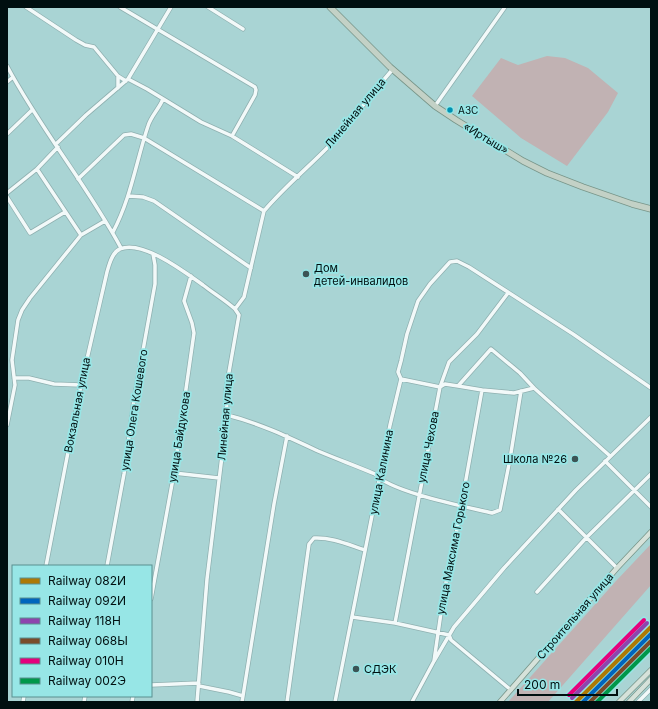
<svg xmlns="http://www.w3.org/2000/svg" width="658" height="709" font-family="Inter,sans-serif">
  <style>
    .green { fill: #c1b2b3 }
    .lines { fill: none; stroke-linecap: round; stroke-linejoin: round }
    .minor-casing { stroke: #8fb0b0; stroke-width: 5 }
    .major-casing { stroke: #789589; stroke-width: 6 }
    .highway-casing { stroke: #789589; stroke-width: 7 }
    .minor { stroke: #f2f9f9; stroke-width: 3.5 }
    .major { stroke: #d6e2da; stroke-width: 4.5 }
    .highway { stroke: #c3d1c6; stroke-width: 5.5 }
    .rail-casing { stroke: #b9c6c6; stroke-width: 2.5 }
    .rail { stroke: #97e6e6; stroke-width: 1; stroke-dasharray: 3; stroke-linecap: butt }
    .rail-1-casing { stroke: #97e6e6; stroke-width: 7 }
    .rail-2-casing { stroke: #97e6e6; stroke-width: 7 }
    .rail-3-casing { stroke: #97e6e6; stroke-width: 7 }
    .rail-4-casing { stroke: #97e6e6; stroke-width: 7 }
    .rail-5-casing { stroke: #97e6e6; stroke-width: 7 }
    .rail-6-casing { stroke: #97e6e6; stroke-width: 7 }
    .rail-1 { stroke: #ad7905; stroke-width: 4 }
    .rail-2 { stroke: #0065bd; stroke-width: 4 }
    .rail-3 { stroke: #8e44ad; stroke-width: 4 }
    .rail-4 { stroke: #7a4b2a; stroke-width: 4 }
    .rail-5 { stroke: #e5007d; stroke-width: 4 }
    .rail-6 { stroke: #00974a; stroke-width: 4 }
    .bus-dot { fill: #0092b2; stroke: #97e6e6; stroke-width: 1.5 }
    .poi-dot { fill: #3b5455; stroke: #97e6e6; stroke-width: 1.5 }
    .labels { text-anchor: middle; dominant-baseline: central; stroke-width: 3.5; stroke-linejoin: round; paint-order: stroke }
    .bus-label { font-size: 10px; fill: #000f10; stroke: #97e6e6; text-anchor: start }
    .street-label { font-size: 11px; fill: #000f10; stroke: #97e6e6 }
    .poi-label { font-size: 11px; fill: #000f10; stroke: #97e6e6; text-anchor: start }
  </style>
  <rect width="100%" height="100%" fill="#a9d4d4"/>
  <!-- green -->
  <path class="green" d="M 547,56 L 565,58 L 588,68 L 618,93 L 608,112 L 567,166 L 521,138 L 472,96 L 501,58 L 518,65 Z
    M 651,544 L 651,585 L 548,702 L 508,702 L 616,581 Z"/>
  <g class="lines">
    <defs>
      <path id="minor" d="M 26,7 L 76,40 L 85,45 L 94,47 L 118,76 L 126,81
        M 120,7 L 255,87 L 256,90 L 255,95 L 232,136
        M 208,7 L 243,29
        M 7,66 C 41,130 87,185 121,248
        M 128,79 L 171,7
        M 7,82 L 13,77
        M 118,88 L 118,76
        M 435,106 L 505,7
        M 7,134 L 32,110
        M 56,144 L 86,115 L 128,79 L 147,89 L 201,122 L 232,136 L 298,177
        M 58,147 L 37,169 L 81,235
        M 78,179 L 124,135 L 131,134 L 144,138 L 264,211
        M 7,193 L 37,169
        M 129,196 L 143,197 L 154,201 L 251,268
        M 7,197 L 30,233 L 65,212
        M 113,232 C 131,198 136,162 148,126 C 151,116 159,109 163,99
        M 14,378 L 29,378 L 54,384 L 81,385
        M 401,379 L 440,387 L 445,384 L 458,386
        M 534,388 L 520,373 L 491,349 L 458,386 L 482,390 L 514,393 L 534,388 L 610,456
        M 227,415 C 259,423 288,437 318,451 C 337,459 356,466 375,474 C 390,492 467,507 492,513 L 500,510 L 510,459 L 521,391
        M 7,425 L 15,385 L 12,360 L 18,320 L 22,310 L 30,298 L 81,235 L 105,221
        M 605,461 L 651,507
        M 174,473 L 219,478
        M 558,509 L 617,568
        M 46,566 L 81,385 L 107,272 C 109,265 112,252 120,249 C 142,239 186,273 203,285 C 213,293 225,300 235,309
        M 107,566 L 124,474 L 134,400 L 155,284 L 155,265 L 153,254
        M 537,592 L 586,538 L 651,474
        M 151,599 L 174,473 L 194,333 L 192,323 L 184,301 L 191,276
        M 352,617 L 395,623 L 449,635 L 451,640 L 511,690
        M 395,623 L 440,387 L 449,362 L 477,334 L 508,293
        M 434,661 L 454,627 L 504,568 L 576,490 L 651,417
        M 151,685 L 199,683
        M 199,686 L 229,692 L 243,696
        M 23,702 L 24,696
        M 84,702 L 85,696
        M 132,702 L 133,696
        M 197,702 L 207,579 L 227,415 L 226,389 L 239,315 L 235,309 L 244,297 L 264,211 C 285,186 310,166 332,143 C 353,119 372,93 393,69
        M 242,702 L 274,504 L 287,436
        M 287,702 L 309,544 L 314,538 C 332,537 349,545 365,550
        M 335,702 L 390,425 L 401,379 L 398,372 L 401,361 L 407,334 L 418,301 L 430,284 L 450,262 L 457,261 L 469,267 L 573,334 L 651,388
        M 412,702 L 434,661 L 444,592 L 456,535 L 482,390
        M 638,702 L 651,689"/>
      <path id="major" d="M 500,702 L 617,568 L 651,532
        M 619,702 L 651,670
        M 629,702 L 651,679"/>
      <path id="highway" d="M 330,7 L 390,67 L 435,106 L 456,120 L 523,161 L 547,173 L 583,187 L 632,204 L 651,209"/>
    </defs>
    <!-- minor casing -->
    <use href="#minor" class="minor-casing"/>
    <!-- major casing -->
    <use href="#major" class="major-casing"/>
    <!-- highway casing -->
    <use href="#highway" class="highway-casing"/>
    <!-- minor -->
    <use href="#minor" class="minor"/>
    <!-- major -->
    <use href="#major" class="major"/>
    <!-- highway -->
    <use href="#highway" class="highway"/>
    <defs>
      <path id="rail" d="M 583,702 L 651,634"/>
    </defs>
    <!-- rail casing -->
    <use href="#rail" class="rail-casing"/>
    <!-- rail -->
    <use href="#rail" class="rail"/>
    <defs>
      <path id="rail-1" d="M 576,702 L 651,627"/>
      <path id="rail-2" d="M 583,702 L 651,634"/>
      <path id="rail-3" d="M 572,698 L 647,623"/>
      <path id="rail-4" d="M 590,702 L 651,641"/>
      <path id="rail-5" d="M 569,695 L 644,620"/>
      <path id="rail-6" d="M 597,702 L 651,648"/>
    </defs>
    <!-- rail-1 casing -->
    <use href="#rail-1" class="rail-1-casing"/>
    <!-- rail-2 casing -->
    <use href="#rail-2" class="rail-2-casing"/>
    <!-- rail-3 casing -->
    <use href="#rail-3" class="rail-3-casing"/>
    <!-- rail-4 casing -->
    <use href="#rail-4" class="rail-4-casing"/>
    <!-- rail-5 casing -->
    <use href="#rail-5" class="rail-5-casing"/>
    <!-- rail-6 casing -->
    <use href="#rail-6" class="rail-6-casing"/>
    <!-- rail-1 -->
    <use href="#rail-1" class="rail-1"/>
    <!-- rail-2 -->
    <use href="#rail-2" class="rail-2"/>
    <!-- rail-3 -->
    <use href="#rail-3" class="rail-3"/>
    <!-- rail-4 -->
    <use href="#rail-4" class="rail-4"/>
    <!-- rail-5 -->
    <use href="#rail-5" class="rail-5"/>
    <!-- rail-6 -->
    <use href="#rail-6" class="rail-6"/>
  </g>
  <!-- markers -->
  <circle class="bus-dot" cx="450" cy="110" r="3.5"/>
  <g class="poi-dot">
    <circle cx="306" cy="274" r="4"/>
    <circle cx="575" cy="459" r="4"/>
    <circle cx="356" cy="669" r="4"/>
  </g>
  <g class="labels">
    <!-- bus labels -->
    <g class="bus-label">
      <text x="458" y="110">АЗС</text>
    </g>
    <!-- street labels -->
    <g class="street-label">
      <text transform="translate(355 113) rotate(-50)">Линейная улица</text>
      <text transform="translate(486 138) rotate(31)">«Иртыш»</text>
      <text transform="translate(77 405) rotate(-79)">Вокзальная улица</text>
      <text transform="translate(134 410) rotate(-81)">улица Олега Кошевого</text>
      <text transform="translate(225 417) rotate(-85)">Линейная улица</text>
      <text transform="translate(179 437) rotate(-81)">улица Байдукова</text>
      <text transform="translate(428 447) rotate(-79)">улица Чехова</text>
      <text transform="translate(381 472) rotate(-79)">улица Калинина</text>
      <text transform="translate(453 548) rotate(-79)">улица Максима Горького</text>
      <text transform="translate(575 616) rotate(-49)">Строительная улица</text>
    </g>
    <!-- poi labels -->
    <g class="poi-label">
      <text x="314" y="268">Дом<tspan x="314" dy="13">детей-инвалидов</tspan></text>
      <text x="567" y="459" text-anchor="end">Школа №26</text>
      <text x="364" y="669">СДЭК</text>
    </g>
  </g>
  <!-- border -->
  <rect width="658" height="709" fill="none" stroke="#000f10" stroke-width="16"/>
  <!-- legend -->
  <rect x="12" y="565" width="140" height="132" fill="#97e6e6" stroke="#5b9090"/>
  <rect x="20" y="578" width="20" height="6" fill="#ad7905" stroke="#5b9090"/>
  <text x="48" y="585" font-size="12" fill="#000f10">Railway 082И</text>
  <rect x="20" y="598" width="20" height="6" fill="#0065bd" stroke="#5b9090"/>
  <text x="48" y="605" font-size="12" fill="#000f10">Railway 092И</text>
  <rect x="20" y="618" width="20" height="6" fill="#8e44ad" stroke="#5b9090"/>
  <text x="48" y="625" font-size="12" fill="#000f10">Railway 118Н</text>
  <rect x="20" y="638" width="20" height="6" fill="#7a4b2a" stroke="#5b9090"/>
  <text x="48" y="645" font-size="12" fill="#000f10">Railway 068Ы</text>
  <rect x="20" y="658" width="20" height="6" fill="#e5007d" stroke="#5b9090"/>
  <text x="48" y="665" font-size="12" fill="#000f10">Railway 010Н</text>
  <rect x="20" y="678" width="20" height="6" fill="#00974a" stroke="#5b9090"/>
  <text x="48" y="685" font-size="12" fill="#000f10">Railway 002Э</text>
  <!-- scale -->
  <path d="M518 689v6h99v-6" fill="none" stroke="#000f10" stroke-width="2"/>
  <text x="524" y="689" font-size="12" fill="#000f10" stroke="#97e6e6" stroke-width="3" paint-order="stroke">200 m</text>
</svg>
